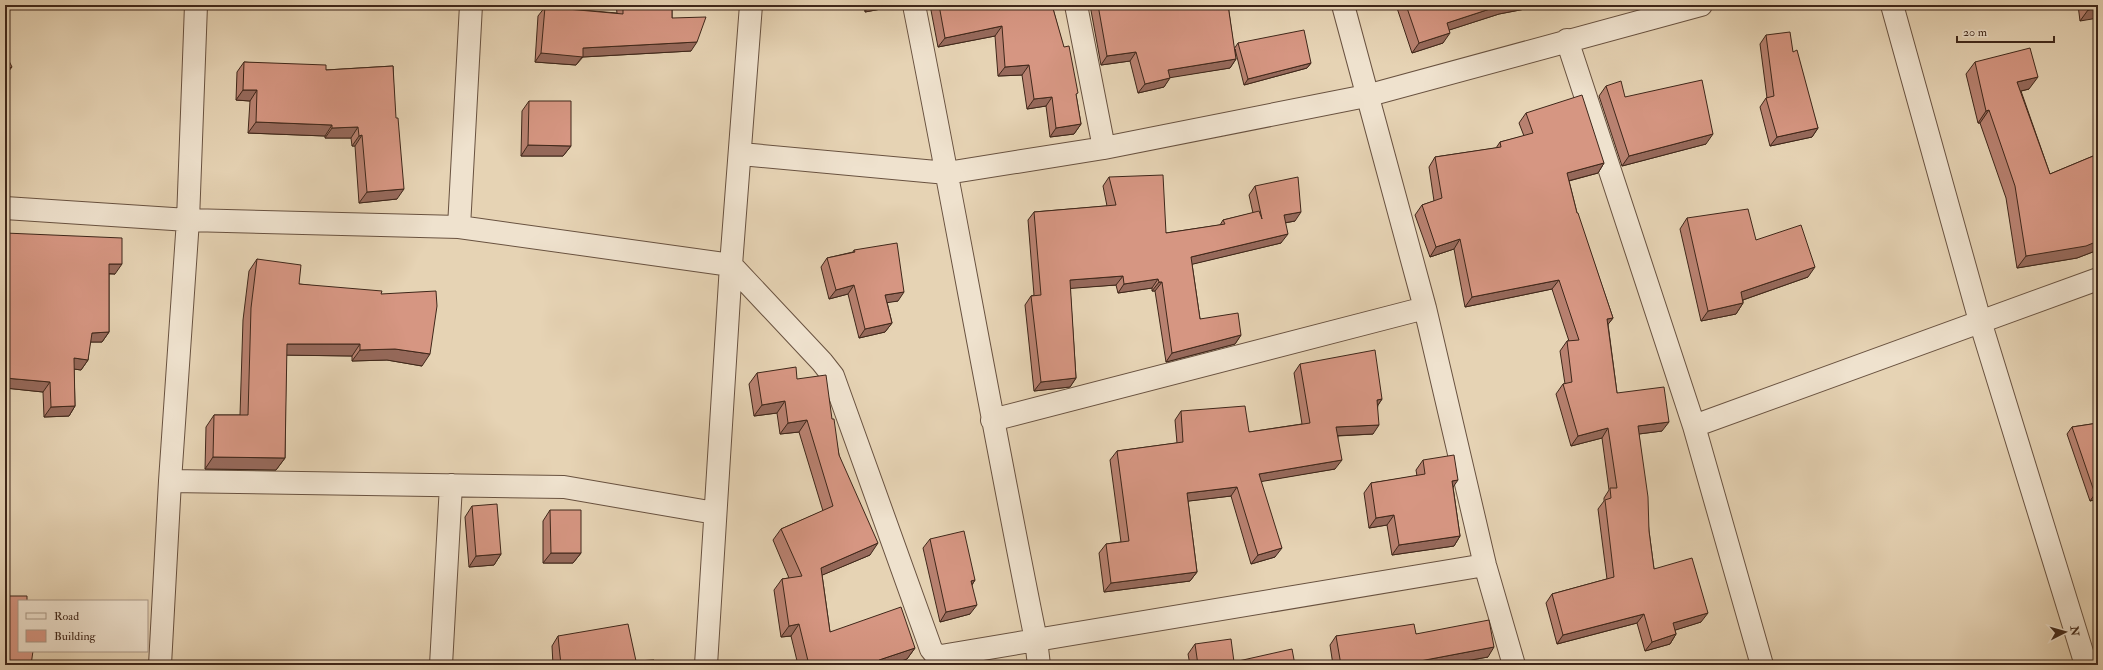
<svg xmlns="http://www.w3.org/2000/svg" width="2103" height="670" font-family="'IM FELL Double Pica',serif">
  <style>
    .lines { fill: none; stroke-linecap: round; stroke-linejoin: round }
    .minor-casing { stroke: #695240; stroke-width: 24 }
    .minor { stroke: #efe2ce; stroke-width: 22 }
    .wall { fill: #b88170; stroke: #3f271a }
    .shaded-wall { fill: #96695b; stroke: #3f271a }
    .building { fill: #d69682; stroke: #3f271a }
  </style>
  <rect width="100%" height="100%" fill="#e6d3b4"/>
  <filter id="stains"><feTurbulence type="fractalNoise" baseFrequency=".005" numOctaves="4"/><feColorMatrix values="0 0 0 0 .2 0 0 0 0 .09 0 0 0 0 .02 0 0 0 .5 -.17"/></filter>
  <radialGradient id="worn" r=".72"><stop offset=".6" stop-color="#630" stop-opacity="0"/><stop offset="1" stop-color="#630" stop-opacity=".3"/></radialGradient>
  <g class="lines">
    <defs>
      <path id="minor" d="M 914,5 C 956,216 993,428 1036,640 L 1039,665
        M 1076,5 L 1104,148
        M 1343,5 L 1425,308 L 1485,565 L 1514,665
        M 1892,5 L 1980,321 L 2086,665
        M 1567,40 L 1694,426 L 1762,665
        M 741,154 L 947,173 L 1104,148 L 1366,96 L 1701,5
        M 5,208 L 188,220 L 459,227 L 731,265 L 822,362 L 833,376 L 931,649 L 935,654 L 941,656 L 1485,565
        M 459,227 L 471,5
        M 992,420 L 1425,308
        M 1694,426 L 2098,279
        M 170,481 L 564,487 L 715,513
        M 160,665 L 170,481 L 188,220 L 196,5
        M 441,665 L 451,485
        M 706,665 L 731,265 L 751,5"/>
    </defs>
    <!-- minor casing -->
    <use href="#minor" class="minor-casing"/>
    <!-- minor -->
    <use href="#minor" class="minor"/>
  </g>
  <!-- wall -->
  <path class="wall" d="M 616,5 L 672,5 L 672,18 L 691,51 L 583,57 L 576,65 L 535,62 L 538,16 L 545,7 L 617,13 Z
    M 864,5 L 902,5 L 865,12 Z
    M 930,5 L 1052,5 L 1076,95 L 1081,124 L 1074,134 L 1050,137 L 1046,106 L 1027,109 L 1022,75 L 998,76 L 995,36 L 938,47 Z
    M 1090,5 L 1228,5 L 1234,49 L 1238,43 L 1311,63 L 1307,68 L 1244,85 L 1235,49 L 1236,59 L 1230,68 L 1170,77 L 1164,87 L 1138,93 L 1130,61 L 1101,65 Z
    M 1396,5 L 1528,5 L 1525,9 L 1499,14 L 1449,30 L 1443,43 L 1412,53 Z
    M 2078,5 L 2098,5 L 2080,21 Z
    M 1766,35 L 1793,52 L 1818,128 L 1812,137 L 1770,146 L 1760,107 L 1766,98 L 1767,98 L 1760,44 Z
    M 244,62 L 326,70 L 393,66 L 397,199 L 359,203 L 355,146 L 352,146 L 351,138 L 325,138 L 325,136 L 248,133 L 250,101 L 236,100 L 237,72 Z
    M 1975,62 L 2029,89 L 2021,91 L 2050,174 L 2098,154 L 2098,250 L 2077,258 L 2017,268 L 2006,198 L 1980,123 L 1978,123 L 1966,74 Z
    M 1606,86 L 1625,97 L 1706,144 L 1622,166 L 1599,96 Z
    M 529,101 L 571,146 L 563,156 L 521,156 L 522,111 Z
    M 1526,113 L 1604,163 L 1598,173 L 1569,181 L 1577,213 L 1613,318 L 1608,324 L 1617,393 L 1662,431 L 1639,434 L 1649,531 L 1654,569 L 1701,622 L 1675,630 L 1676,634 L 1670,644 L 1645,651 L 1637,623 L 1557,644 L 1546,603 L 1552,594 L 1607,579 L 1598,509 L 1604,501 L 1604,498 L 1609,490 L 1602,438 L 1571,446 L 1556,394 L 1563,384 L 1565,384 L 1560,351 L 1567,341 L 1569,341 L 1552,289 L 1465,307 L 1454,249 L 1430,257 L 1415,215 L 1422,205 L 1434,201 L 1429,167 L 1435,157 L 1496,148 L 1500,142 L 1524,136 L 1519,123 Z
    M 1109,177 L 1166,233 L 1220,225 L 1223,220 L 1253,213 L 1249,195 L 1255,186 L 1295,221 L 1285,223 L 1281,243 L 1192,264 L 1200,319 L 1241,335 L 1235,344 L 1166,362 L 1155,291 L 1152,291 L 1152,288 L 1118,293 L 1116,285 L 1070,288 L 1076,378 L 1070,387 L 1034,391 L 1025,305 L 1031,296 L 1034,295 L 1028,220 L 1034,212 L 1107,206 L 1103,186 Z
    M 1687,218 L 1756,240 L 1808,277 L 1743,300 L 1743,303 L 1736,314 L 1701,321 L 1680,229 Z
    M 5,233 L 115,274 L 109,274 L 109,332 L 102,342 L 90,342 L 88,360 L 81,370 L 74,369 L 75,406 L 69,416 L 44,417 L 43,392 L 5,388 Z
    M 854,250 L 898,301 L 887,302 L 892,323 L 885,332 L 859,338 L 848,294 L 829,299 L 821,267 L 827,258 L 853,252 Z
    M 257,259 L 299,284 L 381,294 L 422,366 L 387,360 L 352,361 L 352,356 L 286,355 L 285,458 L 276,470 L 205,469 L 206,427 L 214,415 L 240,415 L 243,320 L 249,271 Z
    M 1300,364 L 1382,399 L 1378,405 L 1373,434 L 1338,436 L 1335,469 L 1261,481 L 1275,557 L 1251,564 L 1231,496 L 1188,501 L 1197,572 L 1190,581 L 1104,592 L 1099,553 L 1106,544 L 1121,542 L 1110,460 L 1117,451 L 1177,443 L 1175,420 L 1181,411 L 1249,432 L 1302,424 L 1294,373 Z
    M 757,373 L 797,379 L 832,419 L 839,455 L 870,555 L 822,575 L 830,632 L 915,648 L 907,659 L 890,665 L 798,665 L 791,636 L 781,637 L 774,590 L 782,579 L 789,578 L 773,540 L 781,529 L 823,511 L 799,432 L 780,434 L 777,413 L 754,416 L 749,384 Z
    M 2098,423 L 2098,502 L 2097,499 L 2090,501 L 2067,434 L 2072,427 Z
    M 1423,460 L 1453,487 L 1460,536 L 1454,546 L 1392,555 L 1387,525 L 1369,528 L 1364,493 L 1371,483 L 1417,476 L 1416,470 Z
    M 472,506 L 501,554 L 494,565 L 469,567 L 465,517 Z
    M 550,510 L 581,553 L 573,563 L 543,563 L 543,521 Z
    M 930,539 L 975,580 L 972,585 L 970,614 L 940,622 L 923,548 Z
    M 1416,634 L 1488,657 L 1443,665 L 1333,665 L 1330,645 L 1336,636 Z
    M 558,636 L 636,661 L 654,665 L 553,665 L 552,646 Z
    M 1195,644 L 1234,662 L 1295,665 L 1190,665 L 1188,654 Z"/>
  <!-- shaded-wall -->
  <path class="shaded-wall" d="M 869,5 L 902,5 L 865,12 Z
    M 1502,5 L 1528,5 L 1525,9 L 1499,14 L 1440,33 L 1447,23 Z
    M 2098,8 L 2098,18 L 2080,21 L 2088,10 Z
    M 1002,26 L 995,36 L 938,47 L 945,38 Z
    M 1450,33 L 1443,43 L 1412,53 L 1419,43 Z
    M 697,42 L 691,51 L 582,57 L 576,65 L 535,62 L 541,53 L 583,48 Z
    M 1136,52 L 1130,61 L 1101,65 L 1107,56 Z
    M 1236,59 L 1230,68 L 1162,79 L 1168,70 Z
    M 1311,63 L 1307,68 L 1244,85 L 1248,79 Z
    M 1029,65 L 1022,75 L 998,76 L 1005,67 Z
    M 12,67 L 8,72 L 5,74 L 5,70 Z
    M 2038,77 L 2029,89 L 2009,94 L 2017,82 Z
    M 1170,78 L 1164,87 L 1138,93 L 1145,84 Z
    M 243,90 L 257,90 L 250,101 L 236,100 Z
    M 1052,97 L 1046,106 L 1027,109 L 1034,99 Z
    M 1989,110 L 1980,123 L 1978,123 L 1986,111 Z
    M 256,122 L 332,125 L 325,136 L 248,133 Z
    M 1081,124 L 1074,134 L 1050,137 L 1056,128 Z
    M 358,127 L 351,138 L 325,138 L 332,128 Z
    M 1818,128 L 1812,137 L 1770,146 L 1777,137 Z
    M 1713,134 L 1706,144 L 1622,166 L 1629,156 Z
    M 362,135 L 355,146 L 352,146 L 359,136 Z
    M 528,145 L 571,146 L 563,156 L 521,156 Z
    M 1604,163 L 1598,173 L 1560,183 L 1567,173 Z
    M 404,189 L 397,199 L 359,203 L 367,192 Z
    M 1301,212 L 1295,221 L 1278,224 L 1284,215 Z
    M 1288,234 L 1281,243 L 1185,266 L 1191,257 Z
    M 1460,239 L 1454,249 L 1430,257 L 1436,247 Z
    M 2098,241 L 2098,250 L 2077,258 L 2017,268 L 2026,256 Z
    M 109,264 L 122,264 L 115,274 L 102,273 Z
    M 1815,267 L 1808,277 L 1734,303 L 1741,292 Z
    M 1123,276 L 1116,285 L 1063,289 L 1070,280 Z
    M 1158,279 L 1152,288 L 1118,293 L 1124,284 Z
    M 1559,280 L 1552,289 L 1465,307 L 1472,297 Z
    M 1159,282 L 1162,282 L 1155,291 L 1152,291 Z
    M 854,285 L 848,294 L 829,299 L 836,290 Z
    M 904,292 L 898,301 L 879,304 L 885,295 Z
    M 1743,303 L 1736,314 L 1701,321 L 1708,311 Z
    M 1613,318 L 1606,327 L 1607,319 Z
    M 892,323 L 885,332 L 859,338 L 865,329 Z
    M 109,332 L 102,342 L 85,342 L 92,333 Z
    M 1241,335 L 1235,344 L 1166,362 L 1172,353 Z
    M 287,344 L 360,344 L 352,356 L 278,355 Z
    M 395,349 L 430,354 L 422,366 L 387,360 L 352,361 L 360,350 Z
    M 74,358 L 88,360 L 81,370 L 67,368 Z
    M 5,378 L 50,382 L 43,392 L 5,388 Z
    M 1076,378 L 1070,387 L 1034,391 L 1041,382 Z
    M 1382,399 L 1376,408 L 1377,400 Z
    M 785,401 L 777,413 L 754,416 L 762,405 Z
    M 75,406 L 69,416 L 44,417 L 51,407 Z
    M 807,420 L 799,432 L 780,434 L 788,423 Z
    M 1669,422 L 1662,431 L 1631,435 L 1638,426 Z
    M 1379,425 L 1373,434 L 1330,436 L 1336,427 Z
    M 1608,428 L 1602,438 L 1571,446 L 1578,436 Z
    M 213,457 L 285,458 L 276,470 L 205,469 Z
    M 1342,460 L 1335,469 L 1253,483 L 1259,474 Z
    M 1458,480 L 1451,490 L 1452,481 Z
    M 1237,487 L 1231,496 L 1181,502 L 1187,493 Z
    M 2098,493 L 2098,497 L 2097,499 L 2090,501 L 2095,494 Z
    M 1394,515 L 1387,525 L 1369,528 L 1376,518 Z
    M 1460,536 L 1454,546 L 1392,555 L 1399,545 Z
    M 878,543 L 870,555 L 813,579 L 821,568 Z
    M 1282,548 L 1275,557 L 1251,564 L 1258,555 Z
    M 551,553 L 581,553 L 573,563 L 543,563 Z
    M 501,554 L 494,565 L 469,567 L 476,556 Z
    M 1197,572 L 1190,581 L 1104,592 L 1111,583 Z
    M 975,580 L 969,589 L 971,581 Z
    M 977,605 L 970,614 L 940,622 L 946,612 Z
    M 1708,613 L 1701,622 L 1666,633 L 1673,623 Z
    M 1644,614 L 1637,623 L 1557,644 L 1563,635 Z
    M 799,624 L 791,636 L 781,637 L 789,626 Z
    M 1676,634 L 1670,644 L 1645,651 L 1652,642 Z
    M 1494,647 L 1488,657 L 1443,665 L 1417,665 L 1420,661 Z
    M 915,648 L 907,659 L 890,665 L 876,665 L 879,660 Z"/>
  <!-- building -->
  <path class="building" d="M 623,5 L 672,5 L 672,18 L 706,17 L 697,42 L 583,48 L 583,57 L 541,53 L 545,7 L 623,14 Z
    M 939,5 L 1052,5 L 1064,47 L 1069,46 L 1078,93 L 1076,94 L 1081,124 L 1056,128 L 1052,97 L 1034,99 L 1029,65 L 1005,67 L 1002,26 L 945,38 Z
    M 1098,5 L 1228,5 L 1236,59 L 1168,70 L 1170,78 L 1145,84 L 1136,52 L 1107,56 Z
    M 1406,5 L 1502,5 L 1447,23 L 1450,33 L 1419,43 Z
    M 2087,5 L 2098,5 L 2098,8 L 2088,10 Z
    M 1304,30 L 1311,63 L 1248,79 L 1238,43 Z
    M 1790,32 L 1793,52 L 1797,50 L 1818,128 L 1777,137 L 1766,98 L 1774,96 L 1766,35 Z
    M 2030,48 L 2038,77 L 2017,82 L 2050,174 L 2098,154 L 2098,241 L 2086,246 L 2026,256 L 2015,186 L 1989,110 L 1986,111 L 1975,62 Z
    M 5,53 L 12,67 L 5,70 Z
    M 244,62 L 326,65 L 326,70 L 393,66 L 396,118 L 398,118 L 404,189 L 367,192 L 362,135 L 359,136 L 358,127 L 332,128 L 332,125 L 256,122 L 257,90 L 243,90 Z
    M 1702,80 L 1713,134 L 1629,156 L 1606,86 L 1621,81 L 1625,97 Z
    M 1582,95 L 1604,163 L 1567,173 L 1577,213 L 1578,213 L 1613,318 L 1607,319 L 1617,393 L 1664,387 L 1669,422 L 1638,426 L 1648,497 L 1649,531 L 1654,569 L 1692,558 L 1708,613 L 1673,623 L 1676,634 L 1652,642 L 1644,614 L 1563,635 L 1552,594 L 1614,577 L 1605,500 L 1611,498 L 1610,488 L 1617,488 L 1608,428 L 1578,436 L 1563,384 L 1572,382 L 1567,341 L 1579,340 L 1559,280 L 1472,297 L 1460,239 L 1436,247 L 1422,205 L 1442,198 L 1435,157 L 1501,147 L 1500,142 L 1533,133 L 1526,113 Z
    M 529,101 L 571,101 L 571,146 L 528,145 Z
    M 1163,175 L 1166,233 L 1225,224 L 1223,220 L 1259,211 L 1262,219 L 1255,186 L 1298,177 L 1301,212 L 1284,215 L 1288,234 L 1191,257 L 1200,319 L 1238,313 L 1241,335 L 1172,353 L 1162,282 L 1159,282 L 1158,279 L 1124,284 L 1123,276 L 1070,280 L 1076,378 L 1041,382 L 1031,296 L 1041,295 L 1034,212 L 1116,205 L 1109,177 Z
    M 1748,209 L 1756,240 L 1801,225 L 1815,267 L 1741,292 L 1743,303 L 1708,311 L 1687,218 Z
    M 5,233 L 122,238 L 122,264 L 109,264 L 109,332 L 92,333 L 88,360 L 74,358 L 75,406 L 51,407 L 50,382 L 5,378 Z
    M 897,243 L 904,292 L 885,295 L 892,323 L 865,329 L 854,285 L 836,290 L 827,258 L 855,252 L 854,250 Z
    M 257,259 L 301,265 L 299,284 L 382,291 L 381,294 L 436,291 L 437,306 L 430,354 L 395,349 L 360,350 L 360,344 L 287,344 L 285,458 L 213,457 L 214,415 L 248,415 L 251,308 Z
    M 1375,350 L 1382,399 L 1377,400 L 1379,425 L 1336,427 L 1342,460 L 1259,474 L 1282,548 L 1258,555 L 1237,487 L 1187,493 L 1197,572 L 1111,583 L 1106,544 L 1129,541 L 1117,451 L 1183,442 L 1181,411 L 1245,406 L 1249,432 L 1310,423 L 1300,364 Z
    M 796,367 L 797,379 L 826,375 L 832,419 L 834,419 L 839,455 L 878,543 L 821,568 L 830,632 L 901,607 L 915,648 L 879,660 L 881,665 L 809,665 L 799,624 L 789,626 L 782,579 L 802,576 L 781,529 L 833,506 L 807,420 L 788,423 L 785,401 L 762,405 L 757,373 Z
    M 2098,423 L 2098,493 L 2095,494 L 2072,427 Z
    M 1454,455 L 1458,480 L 1452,481 L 1460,536 L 1399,545 L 1394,515 L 1376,518 L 1371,483 L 1425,474 L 1423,460 Z
    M 497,504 L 501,554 L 476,556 L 472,506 Z
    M 550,510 L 581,510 L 581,553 L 551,553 Z
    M 964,531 L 975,580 L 971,581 L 977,605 L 946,612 L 930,539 Z
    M 5,596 L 27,596 L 27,601 L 19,601 L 19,651 L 33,651 L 31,665 L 5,665 Z
    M 1489,620 L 1494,647 L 1420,661 L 1421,664 L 1417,665 L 1341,665 L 1336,636 L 1414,624 L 1416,634 Z
    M 628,624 L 636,661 L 654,660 L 654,665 L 561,665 L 558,636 Z
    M 1231,639 L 1234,662 L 1292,649 L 1295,665 L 1198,665 L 1195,644 Z"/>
  <!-- margin -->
  <rect width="2103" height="670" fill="none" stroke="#e6d3b4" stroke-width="20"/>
  <rect x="6" y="6" width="2091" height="658" fill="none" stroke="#3f271a" stroke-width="2"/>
  <rect x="10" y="10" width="2083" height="650" fill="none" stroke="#3f271a"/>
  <!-- legend -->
  <rect x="18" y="600" width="130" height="52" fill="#efe2ce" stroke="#a99786"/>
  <rect x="26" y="613" width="20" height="6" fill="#efe2ce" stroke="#a99786"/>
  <text x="54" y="620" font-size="12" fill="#3f271a">Road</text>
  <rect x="26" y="630" width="20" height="12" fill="#d69682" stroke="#a99786"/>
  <text x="54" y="640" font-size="12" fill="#3f271a">Building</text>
  <!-- north arrow -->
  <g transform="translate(2065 632) rotate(84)" stroke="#efe2ce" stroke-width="3" paint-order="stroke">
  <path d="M0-3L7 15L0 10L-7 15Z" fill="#3f271a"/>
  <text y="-6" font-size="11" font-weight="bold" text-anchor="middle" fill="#3f271a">N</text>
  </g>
  <!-- scale -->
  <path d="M1957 36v6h97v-6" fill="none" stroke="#3f271a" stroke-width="2"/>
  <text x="1963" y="36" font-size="12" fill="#3f271a" stroke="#efe2ce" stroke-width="3" paint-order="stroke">20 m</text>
  <rect width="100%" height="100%" filter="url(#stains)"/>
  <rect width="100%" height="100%" fill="url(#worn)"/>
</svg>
